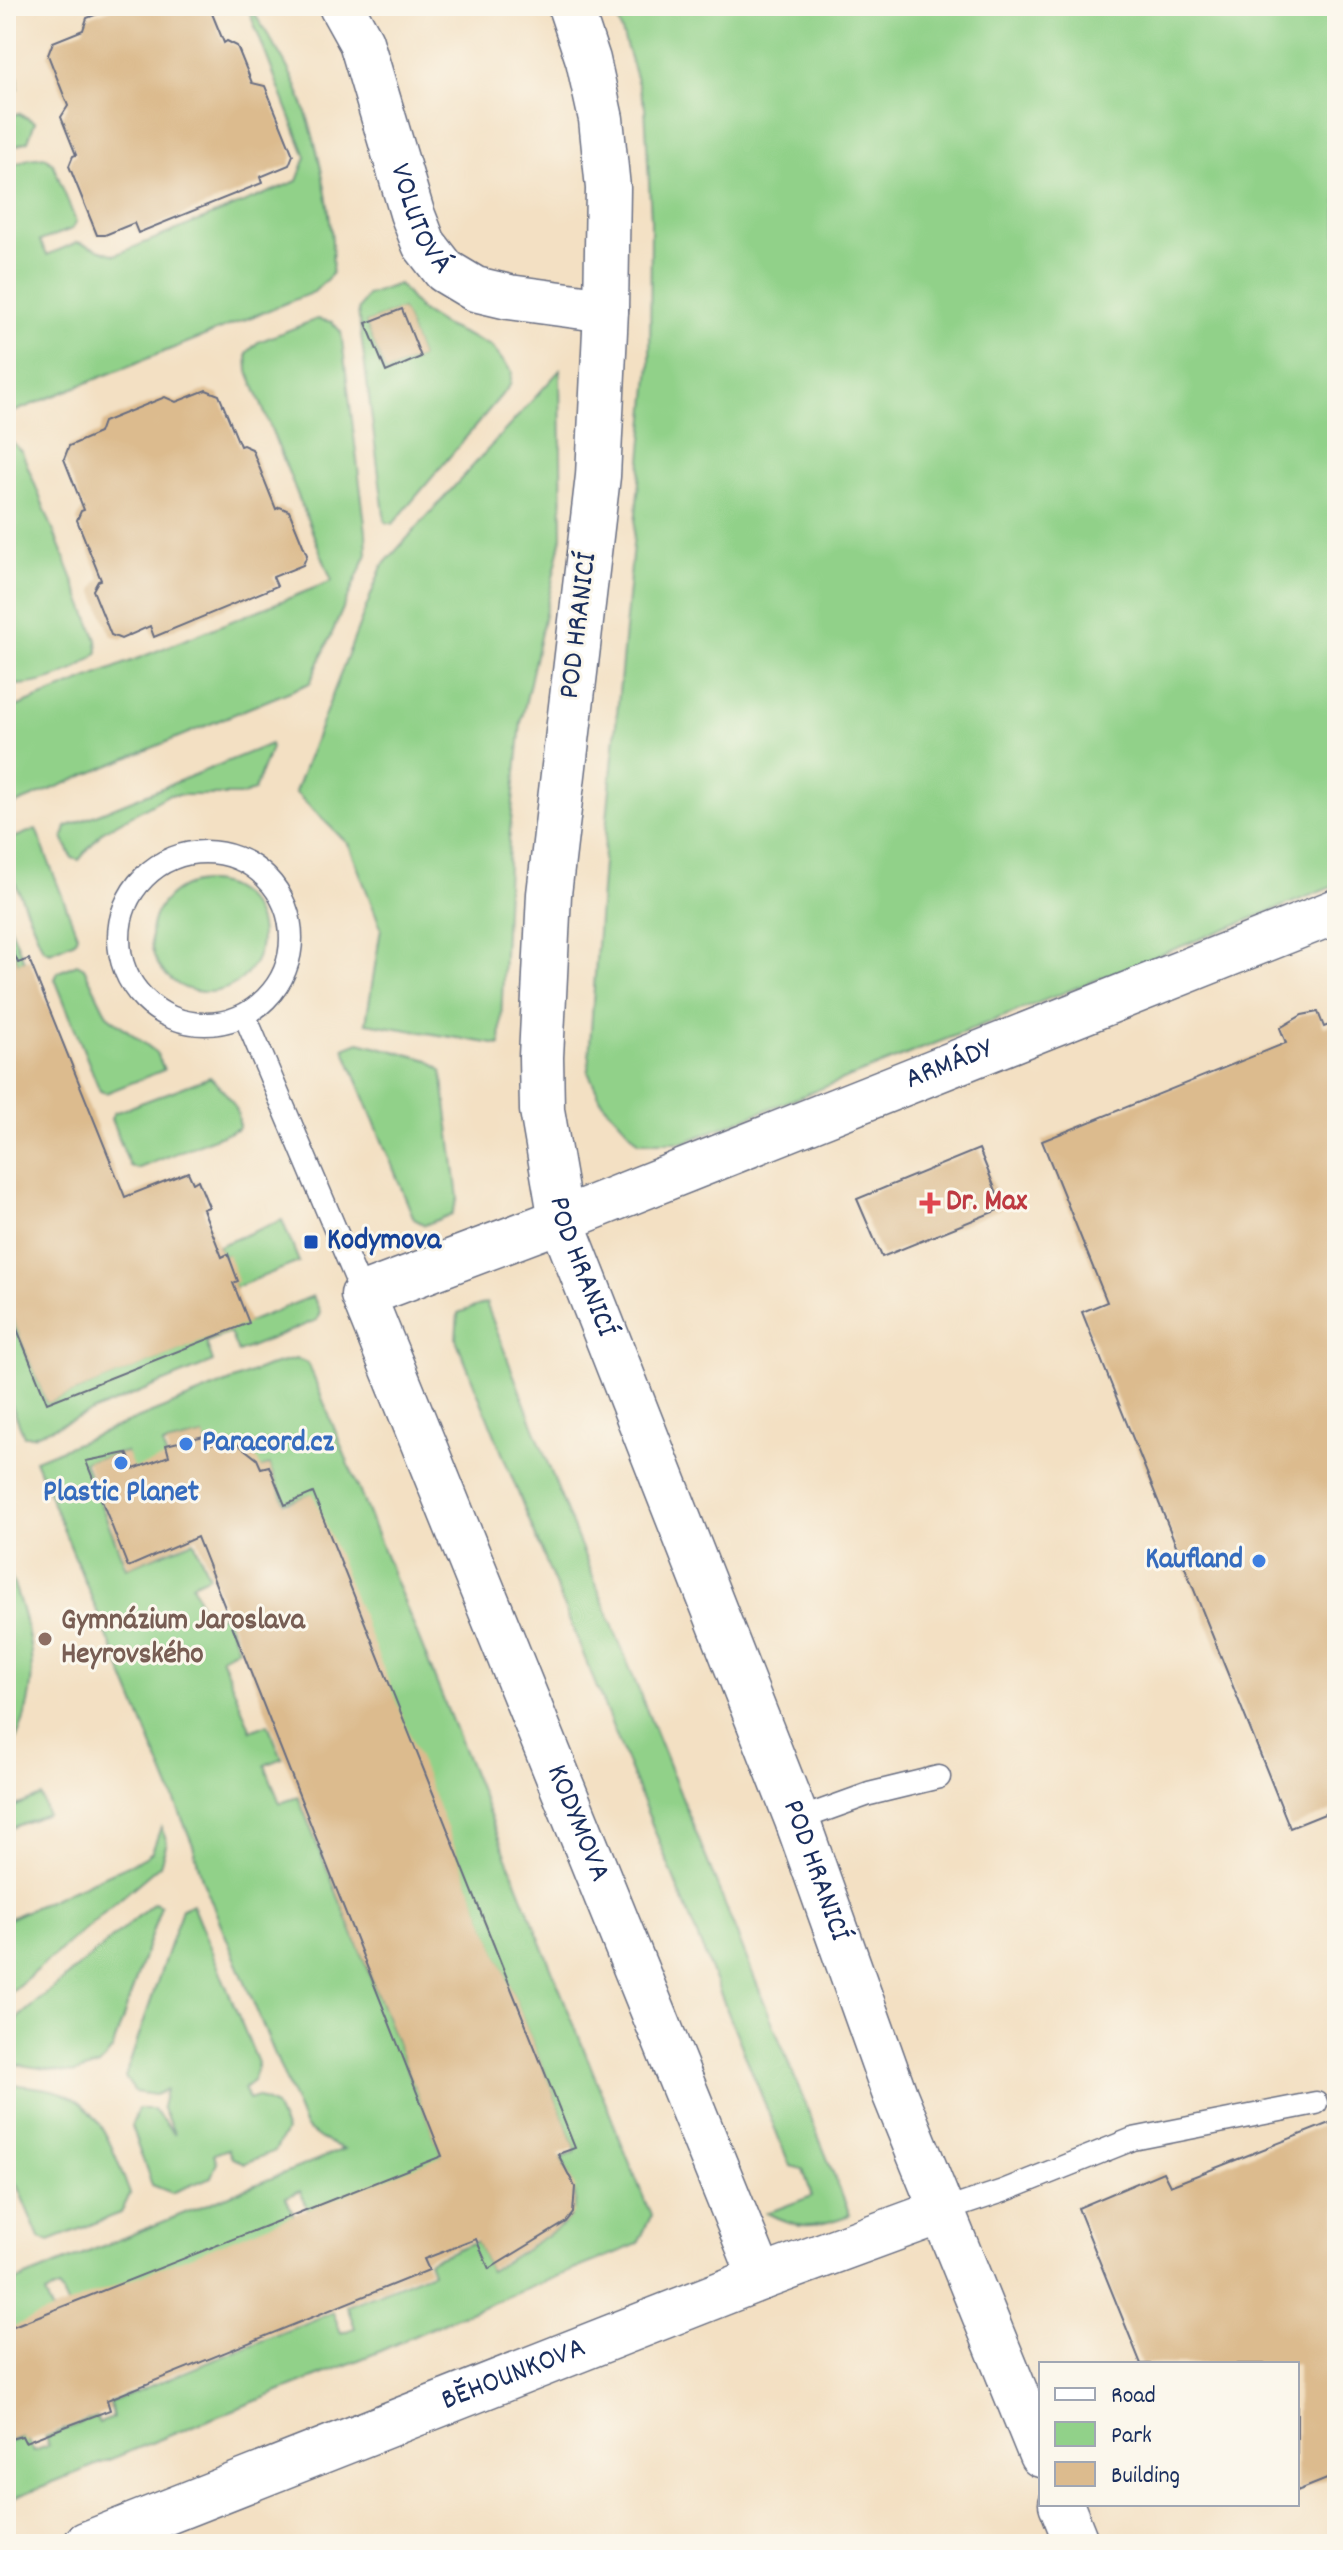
<svg xmlns="http://www.w3.org/2000/svg" width="1343" height="2550" font-family="Dekko,sans-serif">
  <style>
    .green { fill: #91d189; stroke: #568074; stroke-width: 2; fill-rule: evenodd }
    .building { fill: #dcbb8e }
    .lines { fill: none; stroke-linecap: round; stroke-linejoin: round }
    .service-casing { stroke: #676d81; stroke-width: 25 }
    .minor-casing { stroke: #676d81; stroke-width: 47 }
    .tertiary-casing { stroke: #676d81; stroke-width: 47 }
    .service { stroke: #fff; stroke-width: 22 }
    .minor { stroke: #fff; stroke-width: 44 }
    .tertiary { stroke: #fff; stroke-width: 44 }
    .health-dot { fill: #e0444e; stroke: #fbf7ec; stroke-width: 3 }
    .transit-dot { fill: #1a4fb4; stroke: #fbf7ec; stroke-width: 3 }
    .shop-dot { fill: #3f7fe0; stroke: #fbf7ec; stroke-width: 3 }
    .education-dot { fill: #8d6e63; stroke: #fbf7ec; stroke-width: 3 }
    .labels { text-anchor: middle; dominant-baseline: central; stroke-width: 6; stroke-linejoin: round; paint-order: stroke }
    .street-label { font-size: 30px; fill: #1b2f5e; stroke: #fbf7ec }
    .health-label { font-size: 30px; font-weight: bold; fill: #be3a42; stroke: #fbf7ec; text-anchor: start }
    .transit-label { font-size: 30px; font-weight: bold; fill: #164399; stroke: #fbf7ec; text-anchor: start }
    .shop-label { font-size: 30px; font-weight: bold; fill: #366cbe; stroke: #fbf7ec; text-anchor: start }
    .education-label { font-size: 30px; font-weight: bold; fill: #785e54; stroke: #fbf7ec; text-anchor: start }
  </style>
  <rect width="100%" height="100%" fill="#fbf7ec"/>
  <filter id="ink" filterUnits="userSpaceOnUse"><feTurbulence type="fractalNoise" baseFrequency=".0125" numOctaves="2"/><feDisplacementMap in="SourceGraphic" scale="16" xChannelSelector="R" yChannelSelector="G"/><feConvolveMatrix kernelMatrix="1 2 1 2 8 2 1 2 1" color-interpolation-filters="sRGB"/></filter>
  <filter id="wash" filterUnits="userSpaceOnUse"><feTurbulence type="fractalNoise" baseFrequency=".006" numOctaves="4" result="noise"/><feDisplacementMap in="SourceGraphic" scale="32" xChannelSelector="R" yChannelSelector="G"/><feGaussianBlur stdDeviation="1.8" result="paint"/><feColorMatrix in="noise" values="0 0 0 0 0 0 0 0 0 0 0 0 0 0 0 0 0 1.4 0 .05"/><feComposite in="paint" operator="in"/></filter>
  <g filter="url(#wash)">
    <rect width="100%" height="100%" fill="#f3e0c3"/>
    <!-- green -->
    <path class="green" d="M 247,6 L 250,6 C 263,29 280,51 291,75 C 315,124 336,221 332,274 L 314,292 L 6,415 L 6,168 L 28,159 L 46,157 L 53,164 L 76,222 L 72,229 L 40,241 L 47,255 L 78,242 L 115,255 L 297,181 L 306,157 Z
      M 614,6 L 1337,6 L 1337,885 L 685,1142 L 639,1142 L 602,1102 L 588,1072 L 603,862 L 650,365 L 651,220 L 645,107 Z
      M 6,49 L 18,79 L 18,89 L 6,97 Z
      M 18,113 L 35,122 L 28,141 L 6,150 L 6,119 Z
      M 399,284 L 420,310 L 444,325 L 491,346 L 512,372 L 510,385 L 393,524 L 385,522 L 358,311 L 367,295 ZM 402,309 L 421,357 L 386,372 L 366,323 Z
      M 317,319 L 332,322 L 341,332 L 366,532 L 367,554 L 310,683 L 6,808 L 6,711 L 332,581 L 248,371 L 247,353 L 258,342 Z
      M 560,370 L 562,537 L 521,723 L 509,841 L 500,1045 L 366,1023 L 381,928 L 349,845 L 295,792 L 382,566 Z
      M 6,440 L 10,440 L 22,452 L 97,640 L 98,652 C 79,672 44,684 17,685 L 6,674 Z
      M 270,744 L 271,748 L 254,790 L 244,795 L 168,795 L 102,832 L 79,860 L 72,858 L 63,838 L 66,827 Z
      M 36,829 L 77,934 L 75,941 L 50,952 L 43,949 L 6,861 L 6,841 Z
      M151 937a55 55 0 1 1 110 0a55 55 0 1 1-110 0Z
      M 6,916 L 24,961 L 18,963 L 6,934 Z
      M 77,964 L 84,968 L 107,1015 L 157,1053 L 164,1070 L 106,1093 L 100,1091 L 55,979 L 58,972 Z
      M 359,1042 L 429,1060 L 442,1071 L 458,1198 L 452,1214 L 425,1225 L 414,1219 L 344,1048 Z
      M 210,1077 C 224,1091 241,1106 239,1128 L 137,1169 L 130,1166 L 111,1119 L 114,1113 Z
      M 282,1220 L 299,1262 L 234,1288 L 227,1255 L 222,1257 L 218,1246 Z
      M 313,1296 L 320,1312 L 317,1320 L 238,1352 L 230,1333 L 206,1342 L 213,1362 L 33,1436 L 24,1436 L 6,1391 L 6,1302 L 47,1403 Z
      M 486,1303 L 562,1500 L 850,2215 C 815,2227 801,2231 767,2213 L 812,2196 L 803,2169 L 790,2166 L 456,1339 L 458,1313 Z
      M 296,1359 L 308,1363 L 651,2216 L 638,2244 L 452,2319 L 371,2355 L 6,2501 L 6,2443 L 25,2436 L 34,2451 L 48,2446 L 45,2437 L 96,2417 L 99,2423 L 113,2418 L 110,2402 L 333,2312 L 341,2333 L 355,2328 L 347,2306 L 432,2272 L 428,2261 L 477,2241 L 490,2271 L 563,2225 C 586,2201 572,2185 561,2158 L 575,2152 L 575,2148 L 311,1495 L 285,1503 L 269,1465 L 261,1468 L 207,1445 L 203,1436 L 162,1445 L 168,1460 L 134,1474 L 126,1452 L 84,1462 L 126,1568 L 194,1541 L 209,1576 L 192,1584 L 207,1621 L 225,1615 L 238,1648 L 221,1657 L 251,1731 L 268,1724 L 282,1758 L 265,1765 L 280,1803 L 298,1797 L 443,2157 L 309,2211 L 300,2191 L 286,2197 L 294,2216 L 68,2307 L 59,2288 L 45,2294 L 53,2313 L 6,2332 L 6,2285 L 344,2149 L 321,2139 L 305,2127 L 202,1879 L 193,1845 L 35,1460 L 268,1366 Z
      M 6,1564 C 34,1633 46,1690 6,1759 Z
      M 41,1796 L 47,1814 L 6,1830 L 6,1810 Z
      M 161,1827 L 167,1842 L 160,1865 L 6,1996 L 6,1920 L 144,1858 L 152,1852 Z
      M 154,1903 L 161,1906 L 112,2050 L 99,2066 L 74,2073 L 6,2063 L 6,2028 Z
      M 192,1904 L 258,2063 L 253,2081 L 244,2088 L 248,2100 L 257,2097 L 275,2106 L 286,2131 L 275,2151 L 245,2163 L 232,2158 L 228,2149 L 214,2154 L 217,2162 L 211,2177 L 172,2193 L 152,2185 L 131,2126 L 138,2109 L 153,2109 L 175,2135 L 162,2107 L 166,2090 L 155,2095 L 135,2092 L 125,2077 L 182,1909 Z
      M 6,2083 C 22,2086 40,2087 56,2091 C 102,2103 115,2155 130,2194 L 121,2213 L 49,2241 L 39,2238 L 17,2185 L 6,2171 Z"/>
    <g id="blocks">
      <!-- building -->
      <path class="building" d="M 118,6 L 209,6 L 224,43 L 227,41 L 237,46 L 252,83 L 265,86 L 293,155 L 289,165 L 260,177 L 262,183 L 138,233 L 134,223 L 105,235 L 97,235 L 69,166 L 73,156 L 76,155 L 61,117 L 68,106 L 48,55 L 53,42 L 83,30 L 87,18 Z
        M 402,309 L 421,357 L 386,372 L 366,323 Z
        M 206,390 L 219,395 L 240,446 L 243,445 L 252,449 L 276,509 L 280,507 L 289,511 L 307,555 L 303,565 L 273,577 L 277,586 L 154,637 L 150,626 L 121,639 L 111,635 L 93,590 L 98,581 L 101,580 L 77,520 L 81,511 L 84,510 L 64,459 L 69,446 L 99,433 L 103,422 L 165,397 L 176,402 Z
        M 6,934 L 18,963 L 29,959 L 125,1197 L 188,1172 L 193,1183 L 198,1180 L 209,1207 L 203,1209 L 222,1257 L 228,1254 L 238,1281 L 233,1283 L 249,1323 L 47,1403 L 6,1302 Z
        M 1318,1012 L 1324,1027 L 1337,1022 L 1337,1809 L 1290,1828 L 1082,1312 L 1107,1302 L 1042,1141 L 1286,1043 L 1280,1028 L 1302,1015 Z
        M 979,1149 L 1003,1208 L 882,1257 L 857,1199 Z
        M 204,1436 L 207,1445 L 218,1442 L 239,1445 L 257,1459 L 261,1468 L 269,1466 L 285,1505 L 313,1493 L 575,2148 L 558,2154 L 575,2187 L 573,2213 L 566,2222 L 489,2269 L 476,2239 L 424,2259 L 429,2270 L 107,2400 L 110,2410 L 25,2442 L 22,2436 L 6,2440 L 6,2329 L 442,2156 L 197,1537 L 128,1567 L 86,1461 L 127,1453 L 134,1469 L 169,1456 L 166,1445 Z
        M 1337,2120 L 1337,2475 L 1297,2491 L 1297,2364 L 1141,2364 L 1078,2208 L 1163,2172 L 1170,2186 Z"/>
    </g>
  </g>
  <g filter="url(#ink)">
    <use href="#blocks" fill-opacity="0" stroke="#676d81" stroke-width="2"/>
    <g class="lines">
      <defs>
        <path id="service" d="M119 938a86 86 0 1 1 172 0a86 86 0 1 1-172 0Z
          M 245,1016 L 363,1295
          M 797,1820 L 869,1794 L 939,1777
          M 943,2211 L 1003,2191 L 1133,2139 L 1316,2103"/>
        <g id="minor">
          <path id="s1" d="M 341,6 L 361,42 L 412,213 L 424,244 L 445,271 L 475,289 L 509,297 L 606,310"/>
          <path id="s2" d="M 561,1220 L 363,1295 L 761,2278"/>
          <path id="s3" d="M 86,2544 L 761,2278 L 943,2211"/>
        </g>
        <g id="tertiary">
          <path id="s4" d="M 570,6 L 588,60 L 601,119 L 608,188 L 606,310 L 598,476 L 549,894 L 541,1057 L 542,1110 L 561,1220 L 797,1820 L 895,2095 L 1041,2455"/>
          <path id="s5" d="M 561,1220 L 1337,911"/>
          <path d="M 1061,2504 L 1077,2544"/>
        </g>
      </defs>
      <!-- service casing -->
      <use href="#service" class="service-casing"/>
      <!-- minor casing -->
      <use href="#minor" class="minor-casing"/>
      <!-- tertiary casing -->
      <use href="#tertiary" class="tertiary-casing"/>
      <!-- service -->
      <use href="#service" class="service"/>
      <!-- minor -->
      <use href="#minor" class="minor"/>
      <!-- tertiary -->
      <use href="#tertiary" class="tertiary"/>
    </g>
  </g>
  <!-- markers -->
  <path class="health-dot" d="M926 1191h8v8h8v8h-8v8h-8v-8h-8v-8h8z"/>
  <rect class="transit-dot" x="303" y="1234" width="16" height="16" rx="4"/>
  <g class="shop-dot">
    <circle cx="186" cy="1444" r="8"/>
    <circle cx="121" cy="1463" r="8"/>
    <circle cx="1259" cy="1561" r="8"/>
  </g>
  <circle class="education-dot" cx="45" cy="1639" r="8"/>
  <g class="labels">
    <!-- street labels -->
    <g class="street-label">
      <text stroke="none"><textPath href="#s1" startOffset="228">VOLUTOVÁ</textPath></text>
      <text transform="translate(580 626) rotate(-83)">POD HRANICÍ</text>
      <text stroke="none"><textPath href="#s5" startOffset="418">ARMÁDY</textPath></text>
      <text stroke="none"><textPath href="#s4" startOffset="1274">POD HRANICÍ</textPath></text>
      <text stroke="none"><textPath href="#s2" startOffset="782">KODYMOVA</textPath></text>
      <text stroke="none"><textPath href="#s4" startOffset="1922">POD HRANICÍ</textPath></text>
      <text stroke="none"><textPath href="#s3" startOffset="460">BĚHOUNKOVA</textPath></text>
    </g>
    <!-- health labels -->
    <g class="health-label">
      <text x="946" y="1203">Dr. Max</text>
    </g>
    <!-- transit labels -->
    <g class="transit-label">
      <text x="327" y="1242">Kodymova</text>
    </g>
    <!-- shop labels -->
    <g class="shop-label">
      <text x="202" y="1444">Paracord.cz</text>
      <text x="121" y="1494" text-anchor="middle">Plastic Planet</text>
      <text x="1243" y="1561" text-anchor="end">Kaufland</text>
    </g>
    <!-- education labels -->
    <g class="education-label">
      <text x="61" y="1622">Gymnázium Jaroslava<tspan x="61" dy="34">Heyrovského</tspan></text>
    </g>
  </g>
  <!-- margin -->
  <rect width="1343" height="2550" fill="none" stroke="#fbf7ec" stroke-width="32"/>
  <!-- legend -->
  <rect x="1039" y="2362" width="260" height="144" fill="#fbf7ec" stroke="#a1a7b3" stroke-width="2"/>
  <rect x="1055" y="2388" width="40" height="12" fill="#ffffff" stroke="#a1a7b3" stroke-width="2"/>
  <text x="1111" y="2402" font-size="24" fill="#1b2f5e">Road</text>
  <rect x="1055" y="2422" width="40" height="24" fill="#91d189" stroke="#a1a7b3" stroke-width="2"/>
  <text x="1111" y="2442" font-size="24" fill="#1b2f5e">Park</text>
  <rect x="1055" y="2462" width="40" height="24" fill="#dcbb8e" stroke="#a1a7b3" stroke-width="2"/>
  <text x="1111" y="2482" font-size="24" fill="#1b2f5e">Building</text>
</svg>
